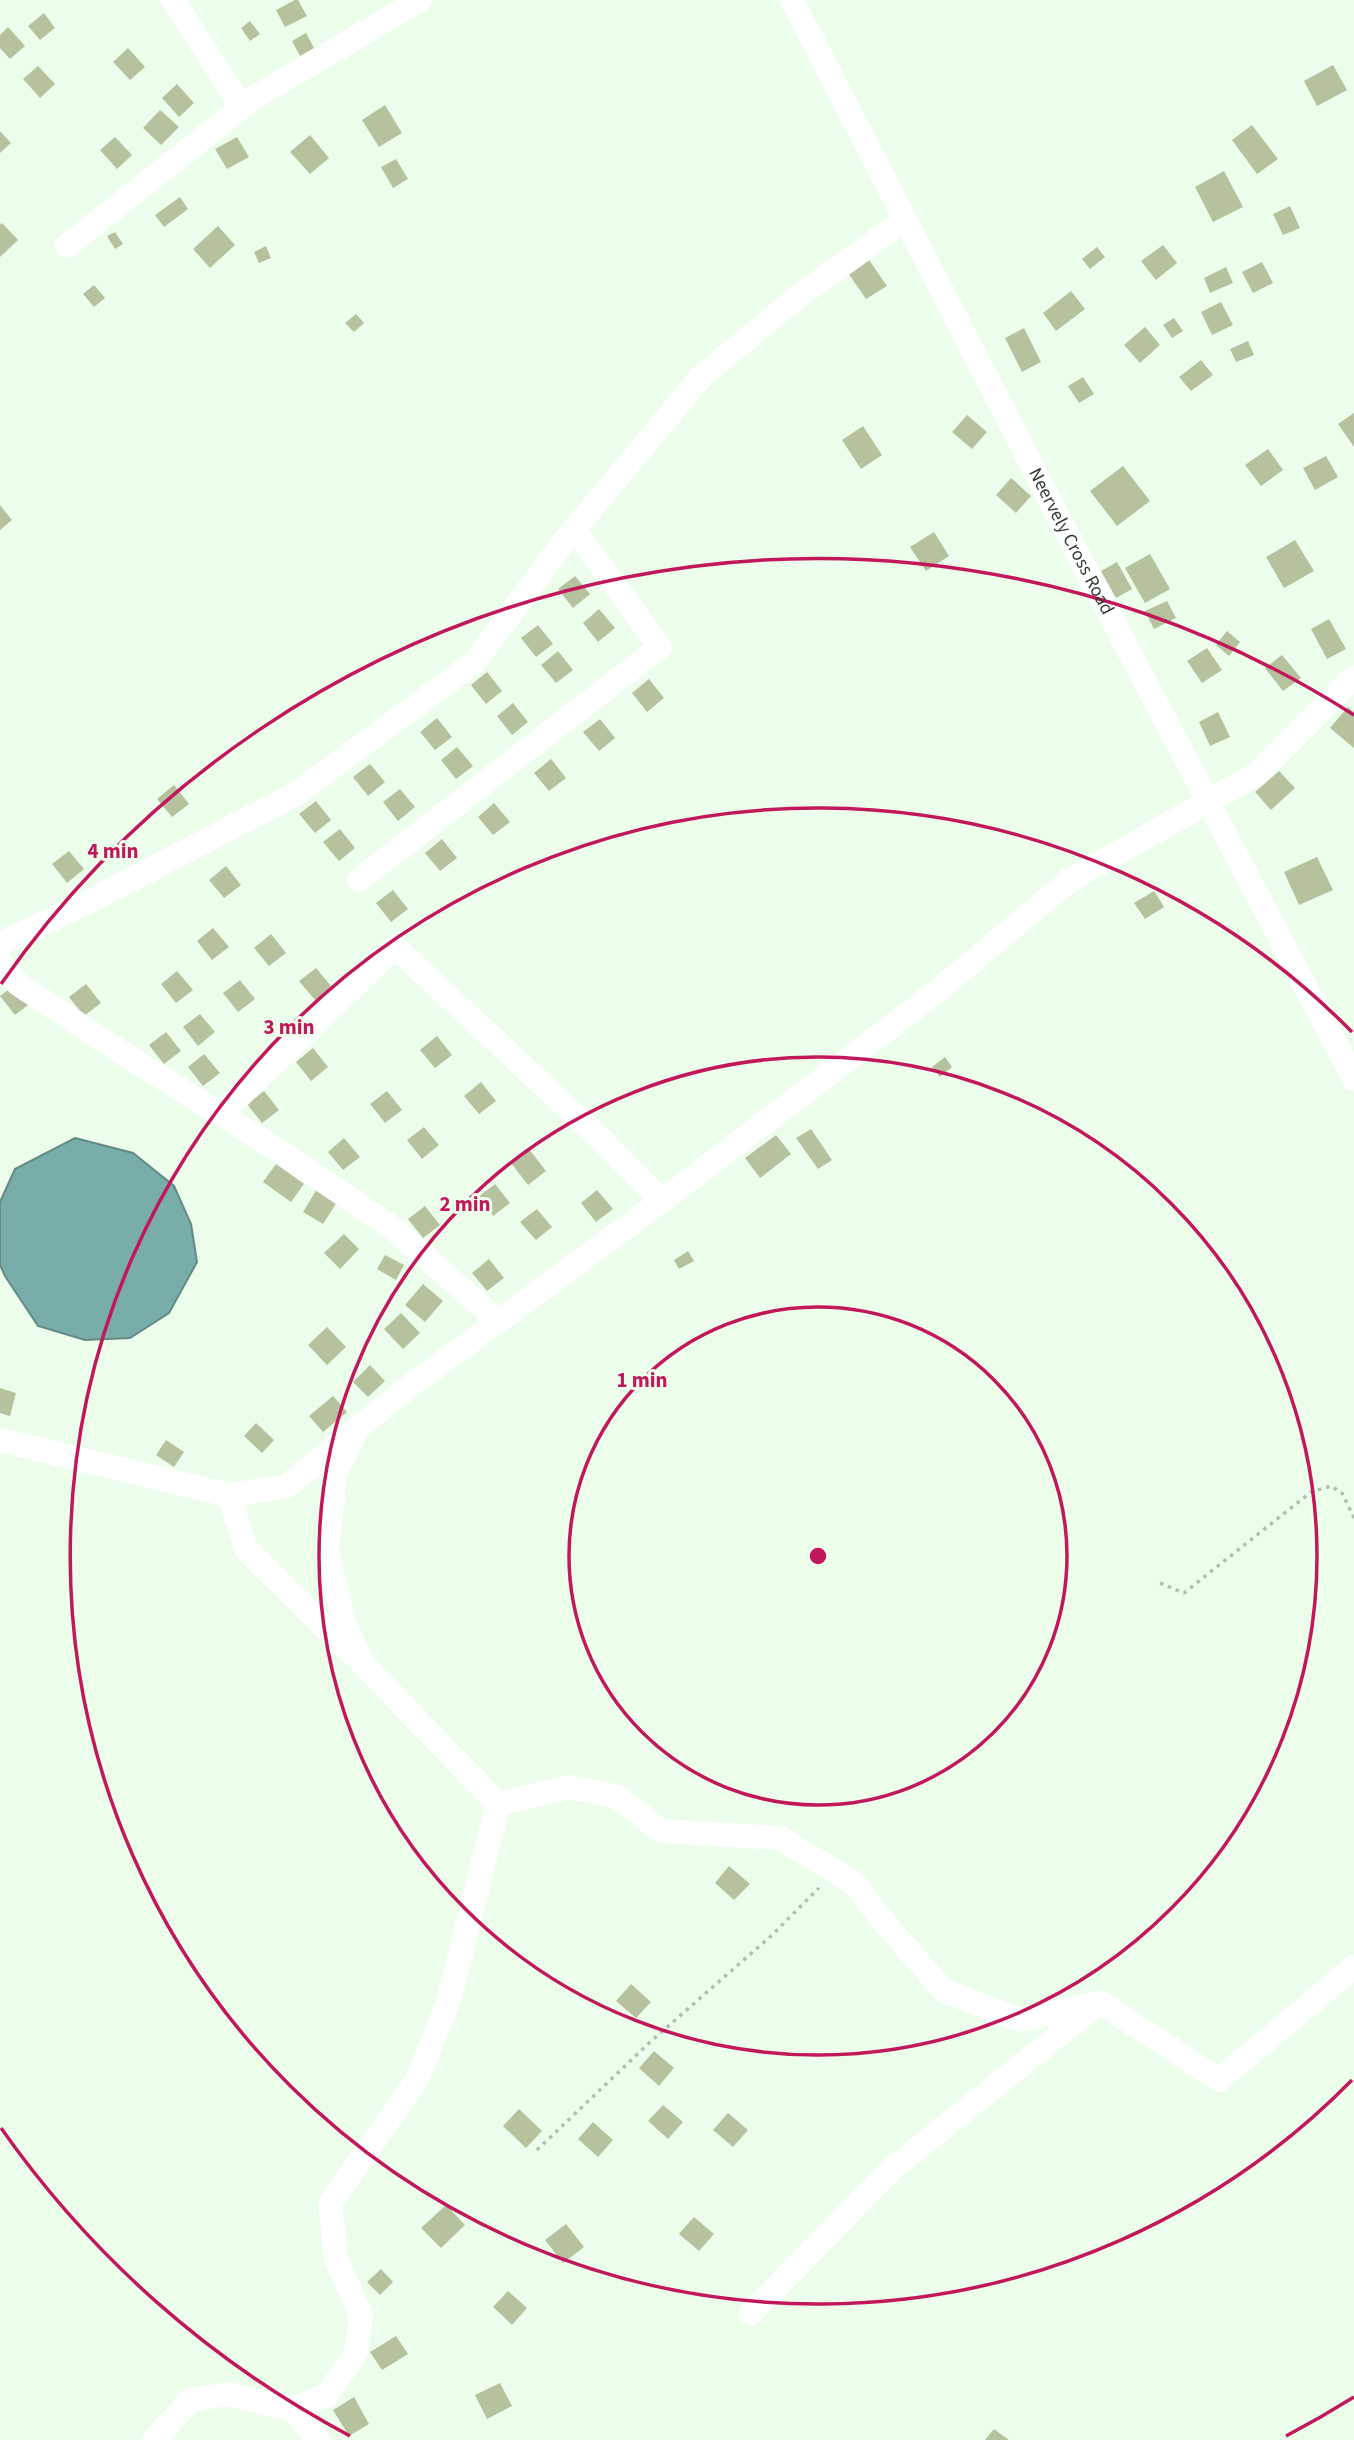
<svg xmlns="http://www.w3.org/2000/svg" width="1354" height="2440" font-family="'Source Sans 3',sans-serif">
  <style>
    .water { fill: #79ada9; stroke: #638b85; stroke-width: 2 }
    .building { fill: #b6c29e }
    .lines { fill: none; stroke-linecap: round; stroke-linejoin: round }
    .path { stroke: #b0bfaf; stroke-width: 3.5; stroke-dasharray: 3.5 5; stroke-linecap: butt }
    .minor { stroke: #fff; stroke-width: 24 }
    .ring { fill: none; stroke: #c2185b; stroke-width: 3.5 }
    .labels { text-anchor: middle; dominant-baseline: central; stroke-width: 6; stroke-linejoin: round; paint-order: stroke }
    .street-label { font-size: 19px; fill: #303c30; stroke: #ecfdeb }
    .centre { fill: #c2185b; stroke: #ecfdeb; stroke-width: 3.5 }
    .ring-label { font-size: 21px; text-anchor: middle; font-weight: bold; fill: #c2185b; stroke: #ecfdeb; stroke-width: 6; stroke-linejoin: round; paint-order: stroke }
  </style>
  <rect width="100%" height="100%" fill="#ecfdeb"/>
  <!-- water -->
  <path class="water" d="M 75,1138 L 133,1153 L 174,1186 L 191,1224 L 197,1262 L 169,1313 L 130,1338 L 85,1340 L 38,1326 L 5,1276 L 0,1265 L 0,1202 L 15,1169 Z"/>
  <!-- building -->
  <path class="building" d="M 295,0 L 298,0 L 307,16 L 285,27 L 276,10 Z
    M 44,13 L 55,28 L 40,40 L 28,26 Z
    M 250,21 L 260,34 L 250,41 L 241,28 Z
    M 8,27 L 25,46 L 10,59 L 0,48 L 0,35 Z
    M 306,33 L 314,48 L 300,56 L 292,41 Z
    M 128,48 L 145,67 L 130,80 L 113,62 Z
    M 1333,65 L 1347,90 L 1317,106 L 1304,81 Z
    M 38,66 L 55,84 L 40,98 L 23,79 Z
    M 177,84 L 194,103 L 179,117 L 162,98 Z
    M 385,105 L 402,133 L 379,147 L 362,120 Z
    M 160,110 L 179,127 L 161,145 L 143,128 Z
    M 1252,125 L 1278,159 L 1257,174 L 1232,140 Z
    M 0,131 L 11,143 L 0,153 Z
    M 310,135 L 329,158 L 310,174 L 290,152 Z
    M 115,137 L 132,155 L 117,169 L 100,150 Z
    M 237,137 L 249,157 L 227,169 L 215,149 Z
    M 396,159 L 408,179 L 393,188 L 381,167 Z
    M 1224,171 L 1243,207 L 1213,222 L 1195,187 Z
    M 180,197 L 188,209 L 164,227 L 155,215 Z
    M 1290,206 L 1300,228 L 1283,235 L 1273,214 Z
    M 2,223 L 18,240 L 0,257 L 0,225 Z
    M 218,226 L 235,245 L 210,268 L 193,249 Z
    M 115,232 L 123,244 L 115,249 L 107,236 Z
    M 1163,245 L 1177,263 L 1156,280 L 1141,261 Z
    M 266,246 L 271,258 L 259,263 L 254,252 Z
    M 1097,247 L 1105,257 L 1090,269 L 1082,259 Z
    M 867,257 L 887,286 L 866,299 L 846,270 Z
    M 1262,262 L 1273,283 L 1253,293 L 1242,272 Z
    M 1226,267 L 1233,283 L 1210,293 L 1204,278 Z
    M 94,285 L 105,298 L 94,307 L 83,294 Z
    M 1071,291 L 1085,309 L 1056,331 L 1043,313 Z
    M 1221,302 L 1233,325 L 1212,335 L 1201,312 Z
    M 356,314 L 364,323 L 354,332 L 345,323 Z
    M 1174,318 L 1183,331 L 1172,338 L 1163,325 Z
    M 1145,327 L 1160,345 L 1140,363 L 1124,345 Z
    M 1024,328 L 1041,362 L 1022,372 L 1005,338 Z
    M 1248,341 L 1254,355 L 1236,362 L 1230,349 Z
    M 1201,360 L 1213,375 L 1191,391 L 1179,377 Z
    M 1083,377 L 1094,394 L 1079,403 L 1068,386 Z
    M 1354,413 L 1354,447 L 1338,424 Z
    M 967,415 L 987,432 L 972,449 L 952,432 Z
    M 863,426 L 882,455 L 861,469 L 842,440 Z
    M 1268,449 L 1283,470 L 1261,486 L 1245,465 Z
    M 1326,456 L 1338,477 L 1315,490 L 1303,468 Z
    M 1123,466 L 1150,501 L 1117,526 L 1090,491 Z
    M 1011,478 L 1031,496 L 1016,513 L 996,495 Z
    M 0,505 L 12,520 L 0,530 Z
    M 934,532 L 949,556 L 926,571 L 910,547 Z
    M 1295,540 L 1314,571 L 1284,588 L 1266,557 Z
    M 1150,554 L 1170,589 L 1145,603 L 1125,568 Z
    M 1117,562 L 1132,589 L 1116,598 L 1101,571 Z
    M 575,576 L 590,594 L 573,608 L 558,589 Z
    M 1167,601 L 1176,618 L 1154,629 L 1145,611 Z
    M 599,609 L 615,628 L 598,642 L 583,623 Z
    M 1329,619 L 1346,649 L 1327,659 L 1311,629 Z
    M 538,625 L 553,644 L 536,657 L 521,638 Z
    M 1227,631 L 1240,642 L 1229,656 L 1216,645 Z
    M 1207,648 L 1222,670 L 1202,683 L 1187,661 Z
    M 558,651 L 573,670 L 556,683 L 541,665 Z
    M 1282,655 L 1301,678 L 1283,691 L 1265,668 Z
    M 487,672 L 502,691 L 486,704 L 471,685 Z
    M 649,679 L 664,698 L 647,712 L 632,693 Z
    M 513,703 L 528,722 L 512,735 L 497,716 Z
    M 1348,707 L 1354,712 L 1354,748 L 1330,728 Z
    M 1218,712 L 1230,737 L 1210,746 L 1199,722 Z
    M 437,718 L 452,737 L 435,750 L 420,732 Z
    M 600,719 L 615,738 L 599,751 L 583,732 Z
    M 457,747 L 473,766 L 456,779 L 441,760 Z
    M 551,759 L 566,778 L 549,791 L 534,773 Z
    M 370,764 L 385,782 L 368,796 L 353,777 Z
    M 1279,771 L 1295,788 L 1271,810 L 1255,792 Z
    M 174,785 L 189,804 L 172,817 L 157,799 Z
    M 400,789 L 415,807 L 398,821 L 383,802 Z
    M 316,801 L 331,820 L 315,833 L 299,814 Z
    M 494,803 L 510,822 L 493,835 L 478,817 Z
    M 340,829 L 355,848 L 339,861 L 323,842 Z
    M 442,839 L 457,858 L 440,871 L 425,853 Z
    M 69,851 L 84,869 L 67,883 L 52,864 Z
    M 1317,857 L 1333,890 L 1299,905 L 1284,872 Z
    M 226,866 L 241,885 L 224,898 L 209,880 Z
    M 393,890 L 408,909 L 391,922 L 376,903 Z
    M 1154,891 L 1164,907 L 1145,919 L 1134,903 Z
    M 213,928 L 229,947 L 212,960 L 197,941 Z
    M 271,934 L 286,953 L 269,966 L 254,948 Z
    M 316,968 L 331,986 L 315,1000 L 299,981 Z
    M 177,971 L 193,990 L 176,1003 L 161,984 Z
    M 240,980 L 255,999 L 238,1012 L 223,993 Z
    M 17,983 L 32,1002 L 15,1015 L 0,996 Z
    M 86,984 L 101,1003 L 84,1016 L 69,997 Z
    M 200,1014 L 215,1032 L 198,1046 L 183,1027 Z
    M 166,1032 L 181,1051 L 164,1064 L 149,1045 Z
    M 437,1036 L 452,1055 L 435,1068 L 420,1050 Z
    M 313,1048 L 328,1067 L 311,1081 L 296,1062 Z
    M 204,1054 L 220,1073 L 203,1086 L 188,1067 Z
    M 945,1057 L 952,1067 L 940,1077 L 932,1067 Z
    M 481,1082 L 496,1101 L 479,1114 L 464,1096 Z
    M 264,1091 L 279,1110 L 262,1123 L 247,1104 Z
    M 387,1091 L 402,1110 L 385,1123 L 370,1104 Z
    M 424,1127 L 439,1145 L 422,1159 L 407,1140 Z
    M 811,1129 L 832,1160 L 818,1169 L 796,1138 Z
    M 776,1135 L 791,1154 L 760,1178 L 745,1158 Z
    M 344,1138 L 360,1157 L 343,1170 L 328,1152 Z
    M 529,1149 L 546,1171 L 528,1185 L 511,1163 Z
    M 276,1164 L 304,1184 L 291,1202 L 263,1182 Z
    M 495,1184 L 510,1203 L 493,1216 L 478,1197 Z
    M 317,1189 L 337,1202 L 323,1224 L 303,1212 Z
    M 597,1190 L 613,1209 L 596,1222 L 581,1203 Z
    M 425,1206 L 440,1225 L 423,1238 L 408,1219 Z
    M 537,1209 L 552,1227 L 536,1240 L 520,1222 Z
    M 344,1234 L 359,1249 L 340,1269 L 324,1253 Z
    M 688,1251 L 694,1261 L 679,1269 L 674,1260 Z
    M 385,1255 L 404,1265 L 396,1280 L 377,1269 Z
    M 489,1259 L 504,1278 L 487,1291 L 472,1273 Z
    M 423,1284 L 443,1301 L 425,1322 L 405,1305 Z
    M 401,1313 L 420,1333 L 403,1349 L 384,1329 Z
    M 327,1327 L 346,1347 L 327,1365 L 308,1345 Z
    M 370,1365 L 385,1381 L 368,1397 L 353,1382 Z
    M 0,1388 L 16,1393 L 10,1416 L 0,1413 Z
    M 333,1396 L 347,1412 L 323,1432 L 309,1416 Z
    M 256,1423 L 274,1440 L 262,1453 L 244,1436 Z
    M 166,1440 L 184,1452 L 174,1467 L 156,1455 Z
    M 729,1866 L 750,1884 L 734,1900 L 715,1883 Z
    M 631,1984 L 651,2002 L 636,2018 L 616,2001 Z
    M 654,2051 L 674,2068 L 659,2086 L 639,2068 Z
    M 663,2105 L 683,2122 L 668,2139 L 648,2121 Z
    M 519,2109 L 542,2131 L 526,2148 L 503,2126 Z
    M 728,2113 L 748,2130 L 733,2147 L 713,2130 Z
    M 593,2122 L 613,2140 L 598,2157 L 578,2139 Z
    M 446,2205 L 465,2225 L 441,2248 L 421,2228 Z
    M 694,2217 L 714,2234 L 699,2251 L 679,2234 Z
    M 566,2224 L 584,2247 L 563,2263 L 545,2240 Z
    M 381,2269 L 393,2282 L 380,2295 L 367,2282 Z
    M 508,2291 L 527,2308 L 512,2325 L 493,2307 Z
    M 396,2336 L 408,2354 L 382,2370 L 370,2352 Z
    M 500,2383 L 512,2406 L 487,2419 L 475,2395 Z
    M 354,2397 L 369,2424 L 349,2436 L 333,2410 Z
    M 994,2429 L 1009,2440 L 985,2440 Z"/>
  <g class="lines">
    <!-- path -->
    <path class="path" d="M 1160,1583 L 1184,1593 L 1311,1492 L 1331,1486 L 1342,1493 L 1354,1518
      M 537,2150 L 649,2043 L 771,1936 L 819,1888"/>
    <!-- minor -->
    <g class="minor">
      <path d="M 173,0 L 242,107"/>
      <path id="s1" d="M 792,0 L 1060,520 L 1354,1079"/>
      <path d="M 67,246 L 255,97 L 420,0"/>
      <path d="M 359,880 L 660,647 L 574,529"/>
      <path d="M 0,944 L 88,902 L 296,794 L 474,663 L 563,543 L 701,377 L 800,295 L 905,220"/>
      <path d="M 0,962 L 18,984 L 116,1049 L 278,1150 L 395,1230 L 498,1321"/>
      <path d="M 221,1114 L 395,947 L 600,1138 L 662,1201"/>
      <path d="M 0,1440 L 229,1495 L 287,1486 L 402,1392 L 662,1201 L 935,993 L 1070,880 L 1257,774 L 1354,677"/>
      <path d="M 229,1495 L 246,1549 L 352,1654"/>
      <path d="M 498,1804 L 570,1787 L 618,1797 L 661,1831 L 780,1838 L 854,1883 L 878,1915 L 944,1991 L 1021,2020 L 1093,2004"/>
      <path d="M 751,2313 L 892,2169 L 1100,2002 L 1219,2080 L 1354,1967"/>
      <path d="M 290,2406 L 318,2440"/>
      <path d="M 154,2440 L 191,2400 L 228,2394 L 293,2410 L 327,2395 L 356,2353 L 361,2315 L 336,2259 L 330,2203 L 417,2080 L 449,2000 L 498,1804 L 363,1664 L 344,1622 L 327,1552 L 335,1475 L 355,1434"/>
    </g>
  </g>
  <!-- distance rings -->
  <g class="ring">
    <circle cx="818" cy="1556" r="249"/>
    <circle cx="818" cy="1556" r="499"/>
    <path d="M1352 2080A748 748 0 1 1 1352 1032"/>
    <path d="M1354 2397A997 997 0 0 1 1286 2436M350 2436A997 997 0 0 1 1 2128M1 984A997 997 0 0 1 1354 715"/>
  </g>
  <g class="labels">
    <!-- street labels -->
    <g class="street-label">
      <text stroke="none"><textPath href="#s1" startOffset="609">Neervely Cross Road</textPath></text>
    </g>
  </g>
  <circle cx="818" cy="1556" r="10" class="centre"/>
  <g class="ring-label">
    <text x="113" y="858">4 min</text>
    <text x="289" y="1034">3 min</text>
    <text x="465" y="1211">2 min</text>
    <text x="642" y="1387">1 min</text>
  </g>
</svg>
